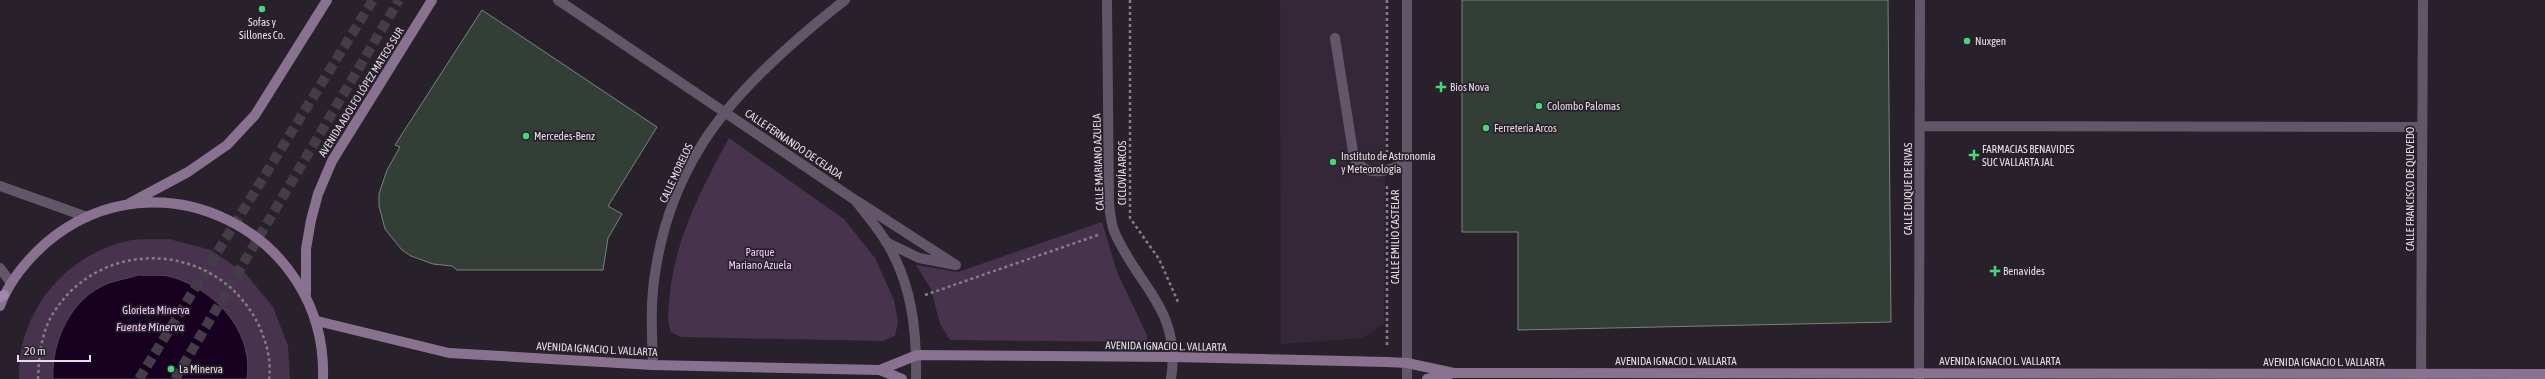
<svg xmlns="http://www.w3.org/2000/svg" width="2545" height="379" font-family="'Asap Condensed',sans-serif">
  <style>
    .built { fill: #342838 }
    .green { fill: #47334e }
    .water { fill: #170020; stroke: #54435b }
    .building { fill: #333f36; stroke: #778479 }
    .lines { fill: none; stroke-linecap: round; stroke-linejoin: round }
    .primary-tunnel { stroke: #443c47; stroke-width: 10; stroke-dasharray: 10 5; stroke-linecap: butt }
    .path { stroke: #847d87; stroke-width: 2.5; stroke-dasharray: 3 3; stroke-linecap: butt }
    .service { stroke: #645669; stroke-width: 10 }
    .minor { stroke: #645669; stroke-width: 10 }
    .tertiary { stroke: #645669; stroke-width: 10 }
    .secondary { stroke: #887290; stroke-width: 10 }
    .primary { stroke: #a387ae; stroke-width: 10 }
    .poi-dot { fill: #46d77a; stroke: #28202b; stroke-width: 1.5 }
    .labels { text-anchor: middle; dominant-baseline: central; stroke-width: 3.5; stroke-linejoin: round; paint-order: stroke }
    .poi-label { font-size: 11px; fill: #e4dee6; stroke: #28202b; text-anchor: start }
    .street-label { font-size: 11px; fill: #e4dee6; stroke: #28202b }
    .park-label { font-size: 11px; fill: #eccef7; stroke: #28202b }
    .water-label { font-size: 12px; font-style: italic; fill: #eccff7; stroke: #28202b }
  </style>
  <rect width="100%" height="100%" fill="#28202b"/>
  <!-- built -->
  <path class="built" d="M 1280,0 L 1386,0 L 1384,324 L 1362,338 L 1281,344 Z"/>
  <!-- green -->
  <path class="green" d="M 729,138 L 844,219 L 875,258 L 894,300 L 898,322 L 895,336 L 883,341 L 681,337 L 671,332 C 666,319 669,307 670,293 C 676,236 702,188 729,138 Z
    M 1102,222 L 1117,272 L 1147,335 L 1147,342 L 950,340 L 940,324 L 931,289 L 916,265 L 958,272 Z
    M 169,239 L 211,250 L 246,274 L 273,307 L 288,346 L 290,379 L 19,379 C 17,314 63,256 127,241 C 140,238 156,240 169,239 Z"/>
  <!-- water -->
  <path class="water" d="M 139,275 C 149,276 162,274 172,277 C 215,290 254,331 247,379 L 53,379 C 51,342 71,297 109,283 C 118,280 129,278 139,275 Z"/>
  <!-- building -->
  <path class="building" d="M 1462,0 L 1888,0 L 1891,322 L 1518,330 L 1518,232 L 1462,232 Z
    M 482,10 L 657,127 L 608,206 L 622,214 L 608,238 L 603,270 L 457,270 L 452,266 L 433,264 L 411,256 L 402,250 L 385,229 L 379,206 L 379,194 L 387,170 L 400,147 L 395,145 Z"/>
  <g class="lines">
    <!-- primary-tunnel -->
    <path class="primary-tunnel" d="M 139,379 L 373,0
      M 175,379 L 399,0"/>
    <!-- path -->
    <path class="path" d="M 1130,0 L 1130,218 L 1159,259 L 1178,302
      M 1387,0 L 1387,152
      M 1387,186 L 1387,346
      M 925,295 L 1098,235
      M 38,379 C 39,356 41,332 54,312 C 102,237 212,242 255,318 C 265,336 272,359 269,379"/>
    <!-- service -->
    <path class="service" d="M 1335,38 L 1354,158 C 1366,179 1389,171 1407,162
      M 857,201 L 956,265 L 919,258 L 886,242"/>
    <!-- minor -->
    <path class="minor" d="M 1107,0 L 1109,204 C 1110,212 1111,223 1114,231 C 1137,286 1182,309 1171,379
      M 1407,0 L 1407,379
      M 1920,126 L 2422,127
      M 653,365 C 652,335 650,304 655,274 C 661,232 676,188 698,151 C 730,96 795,39 845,0
      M 1919,379 L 1920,0
      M 2421,379 L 2423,0"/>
    <!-- tertiary -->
    <path class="tertiary" d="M 558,0 L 855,200 C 866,214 878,228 887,243 C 912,285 917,331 916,379
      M 0,186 L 87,217
      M 0,268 L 11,283"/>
    <!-- secondary -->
    <path class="secondary" d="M 130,203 L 188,172 L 227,145 L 255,115 L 327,0
      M 306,294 L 306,249 L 311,220 L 318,194 L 332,161 L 432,0
      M 0,306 C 9,281 27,260 46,243 C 158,147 328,233 323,379
      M 317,321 L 449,353 L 653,365 L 880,370 L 902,379
      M 880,370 L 917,355 L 1173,357 L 1387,362 L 1407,363 L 1454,373 L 2545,374
      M 1427,379 L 1450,374"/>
    <!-- primary -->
    <path class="primary" d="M 0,297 L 4,295"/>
  </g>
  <!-- markers -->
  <g class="poi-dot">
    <circle cx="262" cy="9" r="4"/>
    <circle cx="1967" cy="41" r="4"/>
    <path d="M1439 81h4v4h4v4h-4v4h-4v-4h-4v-4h4z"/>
    <circle cx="1539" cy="106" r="4"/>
    <circle cx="1486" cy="128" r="4"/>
    <circle cx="526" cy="136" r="4"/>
    <path d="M1972 149h4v4h4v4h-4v4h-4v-4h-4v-4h4z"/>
    <circle cx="1333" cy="162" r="4"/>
    <path d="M1993 265h4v4h4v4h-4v4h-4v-4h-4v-4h4z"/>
    <circle cx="171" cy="369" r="4"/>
  </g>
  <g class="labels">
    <!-- poi labels -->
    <g class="poi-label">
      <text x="262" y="22" text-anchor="middle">Sofas y<tspan x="262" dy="13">Sillones Co.</tspan></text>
      <text x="1975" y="41">Nuxgen</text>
      <text x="1450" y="87">Bios Nova</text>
      <text x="1547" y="106">Colombo Palomas</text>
      <text x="1494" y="128">Ferreteria Arcos</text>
      <text x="534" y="136">Mercedes-Benz</text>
      <text x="1982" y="149">FARMACIAS BENAVIDES<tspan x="1982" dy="13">SUC VALLARTA JAL</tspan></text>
      <text x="1341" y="156">Instituto de Astronomía<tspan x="1341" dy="13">y Meteorología</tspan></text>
      <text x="2003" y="271">Benavides</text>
      <text x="179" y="369">La Minerva</text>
    </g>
    <!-- street labels -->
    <g class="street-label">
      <text transform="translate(361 92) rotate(-58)">AVENIDA ADOLFO LÓPEZ MATEOS SUR</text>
      <text transform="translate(794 144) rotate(34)">CALLE FERNANDO DE CELADA</text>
      <text transform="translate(1098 162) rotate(-92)">CALLE MARIANO AZUELA</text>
      <text transform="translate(676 173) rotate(-65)">CALLE MORELOS</text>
      <text transform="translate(1122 173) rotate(-90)">CICLOVÍA ARCOS</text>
      <text transform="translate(1908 189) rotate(-90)">CALLE DUQUE DE RIVAS</text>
      <text transform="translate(2410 189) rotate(-90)">CALLE FRANCISCO DE QUEVEDO</text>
      <text transform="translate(1395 237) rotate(-90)">CALLE EMILIO CASTELAR</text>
      <text transform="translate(1166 346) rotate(1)">AVENIDA IGNACIO L. VALLARTA</text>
      <text transform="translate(597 349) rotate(3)">AVENIDA IGNACIO L. VALLARTA</text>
      <text x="1676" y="361">AVENIDA IGNACIO L. VALLARTA</text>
      <text x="2000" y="361">AVENIDA IGNACIO L. VALLARTA</text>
      <text x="2324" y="362">AVENIDA IGNACIO L. VALLARTA</text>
    </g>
    <!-- park labels -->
    <g class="park-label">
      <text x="760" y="252">Parque<tspan x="760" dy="13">Mariano Azuela</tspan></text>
      <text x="156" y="310">Glorieta Minerva</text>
    </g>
    <!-- water labels -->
    <g class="water-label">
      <text x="150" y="327">Fuente Minerva</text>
    </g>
  </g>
  <!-- scale -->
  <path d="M18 355v6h72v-6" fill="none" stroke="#e4dee6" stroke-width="2"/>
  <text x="24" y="355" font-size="12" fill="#e4dee6" stroke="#28202b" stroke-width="3" paint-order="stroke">20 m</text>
</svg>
